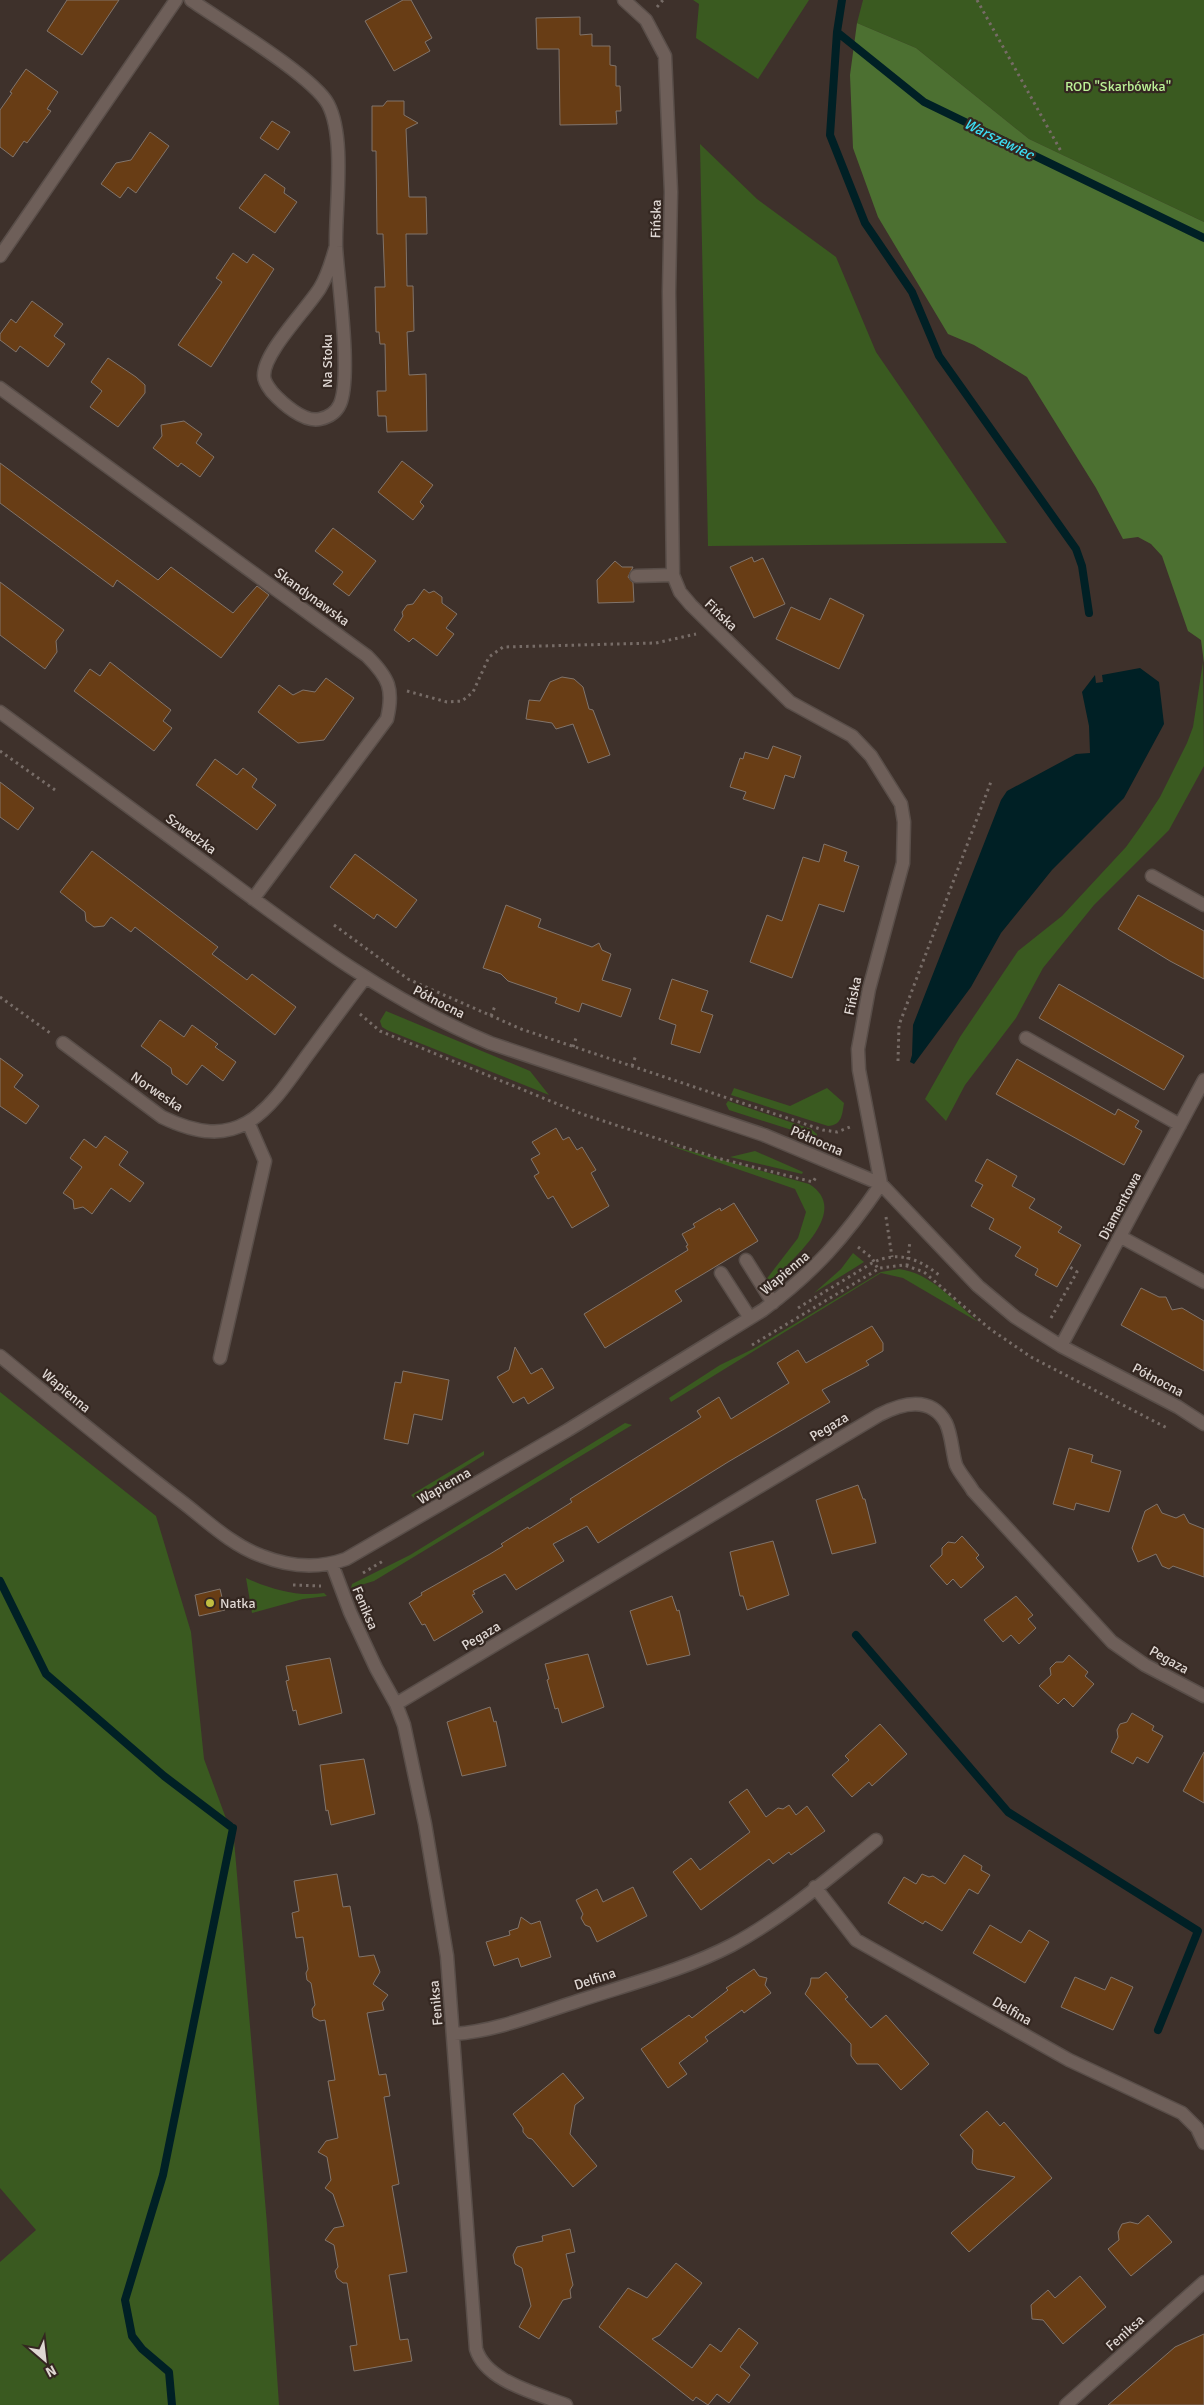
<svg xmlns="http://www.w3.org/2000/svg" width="1204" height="2405" font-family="Signika,sans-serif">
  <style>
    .green { fill: #3a5a20 }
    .forest { fill: #4c7031 }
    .water { fill: #002025 }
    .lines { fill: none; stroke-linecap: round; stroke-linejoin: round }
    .stream { stroke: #002025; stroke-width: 8 }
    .building { fill: #683d15; stroke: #81746b }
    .minor-casing { stroke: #594e49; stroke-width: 15 }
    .path { stroke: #776c67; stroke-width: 3; stroke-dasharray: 2.5 4; stroke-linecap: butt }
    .minor { stroke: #6e5f59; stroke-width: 12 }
    .poi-dot { fill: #c0be41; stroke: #342721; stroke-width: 2 }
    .labels { text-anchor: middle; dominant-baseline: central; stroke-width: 4.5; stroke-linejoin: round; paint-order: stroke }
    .park-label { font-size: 14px; fill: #bcf197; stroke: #342721 }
    .street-label { font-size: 14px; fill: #dfd7d3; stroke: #342721 }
    .poi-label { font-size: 14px; fill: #dfd7d3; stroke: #342721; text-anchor: start }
    .water-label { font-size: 15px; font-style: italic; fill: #3cdcf2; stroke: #342721 }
  </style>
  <rect width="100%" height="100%" fill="#3e312b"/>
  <!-- green -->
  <path class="green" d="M 693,0 L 809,0 L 758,79 L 696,38 L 699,4 Z
    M 863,0 L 1204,0 L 1204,222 L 1029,139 L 916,48 L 857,23 Z
    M 700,144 L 757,199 L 836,257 L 876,352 L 1007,543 L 708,546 Z
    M 1203,662 L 1204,766 L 1169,830 L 1094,905 L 1043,968 L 1016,1018 L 965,1085 L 946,1121 L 925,1099 L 960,1037 L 1018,951 L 1062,916 L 1126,847 L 1141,826 L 1160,797 L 1187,743 L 1193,727 Z
    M 386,1011 L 530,1071 L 549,1095 L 387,1030 L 382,1027 L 380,1021 Z
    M 734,1088 L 790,1106 L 827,1088 L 844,1103 C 842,1115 842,1125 828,1126 L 731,1095 Z
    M 728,1101 L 811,1129 L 817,1134 L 817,1138 L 729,1110 L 726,1104 Z
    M 665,1144 L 809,1184 C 853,1211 791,1260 769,1283 L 765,1281 L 798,1238 L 806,1212 L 795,1189 Z
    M 755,1151 L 803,1172 L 802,1174 L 730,1157 Z
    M 853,1253 L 864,1262 L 814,1293 L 841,1269 Z
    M 899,1269 C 931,1273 955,1302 978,1322 L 903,1278 L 881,1273 L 671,1402 L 669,1398 L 720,1365 L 753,1349 L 881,1272 Z
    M 0,1392 L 156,1516 L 191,1632 L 204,1759 L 234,1840 L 267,2224 L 279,2405 L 0,2405 L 0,2262 L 36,2230 L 0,2188 Z
    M 625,1423 L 632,1425 L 374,1581 L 351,1588 L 352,1584 L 410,1555 Z
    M 484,1451 L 484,1455 L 414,1498 L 411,1495 Z
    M 246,1578 C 271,1589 297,1597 324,1593 L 327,1596 L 303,1599 L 252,1613 Z"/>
  <!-- forest -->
  <path class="forest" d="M 857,23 L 916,48 L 1029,139 L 1204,222 L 1204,663 L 1201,640 L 1188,631 L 1162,556 L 1151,544 L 1138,537 L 1123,539 L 1096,488 L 1027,377 L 974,345 L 948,334 L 878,217 L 853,148 L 850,75 Z"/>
  <!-- water -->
  <path class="water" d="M 1140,668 L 1159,682 L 1164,724 L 1124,798 L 1052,870 L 1001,933 L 971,987 L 914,1064 L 910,1062 L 912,1055 L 913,1025 L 1001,800 L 1007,791 L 1076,754 L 1090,753 L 1089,726 L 1082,692 L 1095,675 L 1096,683 L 1103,682 L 1102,675 Z"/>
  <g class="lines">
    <!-- stream -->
    <path class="stream" d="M 842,0 L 837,32 L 924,102 L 1204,238
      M 837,32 L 830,135 L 865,223 L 912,292 L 939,356 L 1076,549 L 1082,566 L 1089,613
      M 0,1581 L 46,1674 L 164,1776 L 230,1826
      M 856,1635 L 1008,1812 L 1198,1931 L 1158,2030
      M 172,2405 L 169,2372 L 142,2349 L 132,2336 L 125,2300 L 163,2175 L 233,1828"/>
  </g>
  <!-- building -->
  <path class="building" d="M 67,0 L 119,0 L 82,55 L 47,31 Z
    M 403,0 L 411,0 L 432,38 L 425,42 L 430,51 L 394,71 L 365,21 Z
    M 580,17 L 580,35 L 592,34 L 592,46 L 610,46 L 610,65 L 616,66 L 616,86 L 620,86 L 621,111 L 616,111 L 617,124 L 560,125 L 559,49 L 537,49 L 536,18 Z
    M 26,69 L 58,92 L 47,109 L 51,111 L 27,143 L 24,141 L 13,157 L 0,147 L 0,110 L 12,93 L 10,92 Z
    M 387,101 L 404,101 L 404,115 L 418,123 L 406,129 L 409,197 L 426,197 L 427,234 L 406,234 L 407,286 L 413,286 L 414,331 L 407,332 L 409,375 L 426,374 L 427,431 L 387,432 L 386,416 L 378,416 L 377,391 L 386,391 L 385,344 L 380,344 L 379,332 L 376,332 L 375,287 L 385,287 L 383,234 L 377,234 L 376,151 L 372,151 L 372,106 L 383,106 Z
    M 272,121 L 290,132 L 278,150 L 260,138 Z
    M 150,132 L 169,146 L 136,193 L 128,187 L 120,198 L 101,184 L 116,163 L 131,160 Z
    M 265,174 L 285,188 L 284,193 L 297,202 L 275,233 L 239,208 Z
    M 233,253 L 247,263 L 253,254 L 274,269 L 211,367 L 178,345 L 222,282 L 216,278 Z
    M 32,301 L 63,324 L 54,336 L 65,344 L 48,367 L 20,346 L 16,352 L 0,340 L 0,334 L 11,319 L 16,323 Z
    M 108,358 L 136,377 L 145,385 L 145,393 L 118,427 L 90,407 L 102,391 L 91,382 Z
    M 184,421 L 202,434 L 196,443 L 214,457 L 200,477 L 181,463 L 178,467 L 153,448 L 162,436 L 161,425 Z
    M 402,461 L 433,485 L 420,502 L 424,506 L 413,520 L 378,492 Z
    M 0,463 L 158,580 L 171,567 L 233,613 L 257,586 L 269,595 L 221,658 L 117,580 L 113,587 L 0,503 Z
    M 333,528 L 376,561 L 349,596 L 333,584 L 343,572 L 315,551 Z
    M 752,557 L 754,562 L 763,558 L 785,604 L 754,618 L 730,567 Z
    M 615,561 L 622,567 L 633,567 L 628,577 L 633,583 L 634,602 L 598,603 L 597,580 Z
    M 0,582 L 64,630 L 56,641 L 57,652 L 45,669 L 0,635 Z
    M 424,589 L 429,593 L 434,591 L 442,597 L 442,603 L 457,614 L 446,628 L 454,634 L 437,656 L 413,638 L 409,642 L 394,630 L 403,616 L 402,612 L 407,605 L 413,604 Z
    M 830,598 L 864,615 L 839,669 L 776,639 L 791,607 L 820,620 Z
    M 110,662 L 171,710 L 163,721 L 172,728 L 154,751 L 74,691 L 90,669 L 100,676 Z
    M 562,677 L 574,679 L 583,687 L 589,709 L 593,710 L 610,755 L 588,763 L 573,724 L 556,729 L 552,723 L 526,719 L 529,700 L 540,701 L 550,682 Z
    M 326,678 L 354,698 L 324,740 L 298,743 L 258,712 L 279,685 L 293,695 L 303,690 L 315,692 Z
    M 773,746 L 801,756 L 794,778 L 785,775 L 774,809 L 743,799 L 746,792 L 730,787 L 740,758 L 743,759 L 745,752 L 768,759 Z
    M 215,759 L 237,775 L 243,768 L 257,779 L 252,787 L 276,805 L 257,830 L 196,785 Z
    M 0,782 L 34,808 L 18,830 L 0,817 Z
    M 824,844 L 847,852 L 844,861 L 859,866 L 844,912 L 819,904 L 792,978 L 750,962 L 767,915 L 782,921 L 803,857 L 819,862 Z
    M 92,851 L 218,947 L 212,954 L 247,980 L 252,974 L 296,1007 L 275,1035 L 135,927 L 131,932 L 111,917 L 104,926 L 94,927 L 86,921 L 85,912 L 60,892 Z
    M 355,854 L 417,900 L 396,928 L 377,914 L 374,919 L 330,887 Z
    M 1138,895 L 1204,931 L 1204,979 L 1170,961 L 1118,929 Z
    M 506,905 L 541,919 L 538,927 L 592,947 L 599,943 L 602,950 L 611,954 L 602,980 L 631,989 L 621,1017 L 582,1003 L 579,1012 L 555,1003 L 557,998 L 508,981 L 501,974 L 483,968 Z
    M 672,979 L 708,991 L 701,1011 L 713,1015 L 700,1053 L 671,1044 L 676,1025 L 659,1019 Z
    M 1059,984 L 1184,1056 L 1164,1090 L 1039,1018 Z
    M 160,1020 L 184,1037 L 192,1025 L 218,1044 L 215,1047 L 236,1062 L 223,1081 L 202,1065 L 187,1085 L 172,1074 L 171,1068 L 141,1046 Z
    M 0,1058 L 23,1075 L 14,1087 L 39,1106 L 26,1124 L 0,1106 Z
    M 1017,1059 L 1115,1115 L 1118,1109 L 1139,1121 L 1135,1127 L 1142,1131 L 1124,1165 L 996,1094 Z
    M 556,1128 L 563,1140 L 569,1137 L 577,1150 L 582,1147 L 596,1170 L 591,1173 L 609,1206 L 572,1228 L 553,1196 L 548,1199 L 534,1176 L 539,1173 L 531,1159 L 540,1154 L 532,1142 Z
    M 105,1136 L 128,1152 L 119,1165 L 144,1183 L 130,1202 L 111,1188 L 92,1214 L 83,1207 L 74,1209 L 73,1200 L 63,1193 L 82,1167 L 70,1158 L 84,1139 L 96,1148 Z
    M 987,1159 L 1017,1176 L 1012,1186 L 1035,1199 L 1029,1208 L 1062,1227 L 1058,1232 L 1081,1245 L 1057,1287 L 1035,1275 L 1038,1269 L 1015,1256 L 1021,1247 L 989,1229 L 994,1219 L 971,1206 L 983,1185 L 975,1181 Z
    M 734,1203 L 758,1241 L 675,1291 L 682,1301 L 605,1348 L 584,1314 L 688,1250 L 686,1246 L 688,1245 L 682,1234 L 695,1227 L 693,1224 L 720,1208 L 721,1211 Z
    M 1141,1288 L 1159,1297 L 1166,1297 L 1172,1310 L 1182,1308 L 1204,1321 L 1204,1371 L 1121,1325 Z
    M 872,1326 L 883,1343 L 883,1351 L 866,1361 L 869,1365 L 822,1390 L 830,1402 L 728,1462 L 598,1543 L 587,1526 L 553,1544 L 564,1561 L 516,1590 L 505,1574 L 473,1591 L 475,1594 L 472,1595 L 483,1612 L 434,1641 L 425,1624 L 422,1625 L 409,1603 L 422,1595 L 421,1593 L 490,1554 L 503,1546 L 501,1544 L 528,1527 L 529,1529 L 572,1502 L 570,1499 L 701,1417 L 697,1411 L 719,1397 L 731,1419 L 789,1383 L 777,1363 L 798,1350 L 806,1363 Z
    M 515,1347 L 531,1374 L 542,1368 L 554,1388 L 528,1404 L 524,1397 L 513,1403 L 497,1377 L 509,1370 Z
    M 403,1371 L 449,1380 L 442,1420 L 414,1414 L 408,1444 L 384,1439 L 395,1382 L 401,1383 Z
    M 1069,1448 L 1093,1455 L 1091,1462 L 1121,1471 L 1109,1512 L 1076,1503 L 1074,1510 L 1053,1504 Z
    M 858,1485 L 863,1499 L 865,1499 L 876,1543 L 832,1554 L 816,1500 Z
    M 1157,1504 L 1162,1513 L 1176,1518 L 1184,1514 L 1189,1523 L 1204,1529 L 1204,1577 L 1173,1566 L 1169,1569 L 1162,1566 L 1156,1554 L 1138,1562 L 1132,1548 L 1145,1511 Z
    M 962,1536 L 979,1555 L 976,1558 L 984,1567 L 961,1588 L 953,1579 L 947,1585 L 930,1566 L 942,1555 L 942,1548 L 948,1542 L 955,1543 Z
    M 773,1541 L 789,1595 L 747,1610 L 743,1596 L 740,1596 L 730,1552 Z
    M 220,1589 L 225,1610 L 199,1616 L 195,1595 Z
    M 672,1596 L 677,1611 L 679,1610 L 690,1655 L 647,1665 L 630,1611 Z
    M 1016,1596 L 1033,1615 L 1028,1619 L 1036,1628 L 1019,1644 L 1011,1635 L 1003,1642 L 984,1620 Z
    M 588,1654 L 604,1707 L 562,1723 L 558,1708 L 555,1709 L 547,1680 L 549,1679 L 545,1664 Z
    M 1069,1655 L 1088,1672 L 1085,1676 L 1094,1684 L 1073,1707 L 1064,1698 L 1058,1704 L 1039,1686 L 1051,1675 L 1050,1668 L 1056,1662 L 1063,1662 Z
    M 330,1658 L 342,1713 L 299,1725 L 296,1710 L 293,1711 L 286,1681 L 289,1680 L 286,1666 Z
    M 490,1707 L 494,1722 L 496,1721 L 506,1766 L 462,1776 L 447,1722 Z
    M 1132,1713 L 1154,1726 L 1152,1730 L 1163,1736 L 1148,1763 L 1137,1757 L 1133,1764 L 1111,1752 L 1118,1737 L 1117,1730 L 1120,1724 L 1127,1722 Z
    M 880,1724 L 907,1754 L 872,1786 L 869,1782 L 852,1797 L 832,1775 L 849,1760 L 845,1756 Z
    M 1204,1752 L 1204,1803 L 1183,1791 Z
    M 364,1759 L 375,1814 L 331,1825 L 328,1810 L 326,1811 L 320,1765 Z
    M 747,1789 L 766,1817 L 778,1808 L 783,1809 L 789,1805 L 796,1815 L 807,1806 L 825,1831 L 791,1855 L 789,1852 L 773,1864 L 769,1859 L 701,1910 L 673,1872 L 691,1858 L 700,1870 L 750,1832 L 729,1802 Z
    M 964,1855 L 982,1866 L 981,1870 L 990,1875 L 978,1894 L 969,1889 L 942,1931 L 925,1921 L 923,1924 L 888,1903 L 904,1877 L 916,1884 L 922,1874 L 929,1877 L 933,1876 L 945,1884 Z
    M 337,1874 L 343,1907 L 350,1906 L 359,1957 L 374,1955 L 380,1972 L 373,1984 L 388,1995 L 382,2003 L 384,2010 L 367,2013 L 379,2075 L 386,2074 L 390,2096 L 384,2097 L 399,2184 L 392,2186 L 407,2272 L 389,2275 L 400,2340 L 408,2339 L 412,2361 L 354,2371 L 350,2346 L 357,2345 L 347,2283 L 343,2283 L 337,2278 L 335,2271 L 338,2267 L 334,2245 L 325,2240 L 334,2228 L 344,2226 L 333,2194 L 325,2188 L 331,2180 L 327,2157 L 318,2152 L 326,2141 L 338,2138 L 328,2081 L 335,2080 L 325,2020 L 320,2021 L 313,2017 L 312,2009 L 315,2005 L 311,1983 L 307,1980 L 306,1973 L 308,1969 L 303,1937 L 296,1938 L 292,1913 L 299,1911 L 294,1881 Z
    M 633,1887 L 647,1916 L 597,1942 L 590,1927 L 585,1925 L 581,1918 L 583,1914 L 576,1900 L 597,1889 L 603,1902 Z
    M 521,1917 L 531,1924 L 540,1921 L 551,1957 L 521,1967 L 518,1958 L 494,1966 L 486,1942 L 510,1935 L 509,1931 L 518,1928 Z
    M 990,1925 L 1021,1943 L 1029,1930 L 1049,1942 L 1025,1983 L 973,1953 Z
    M 754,1969 L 759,1976 L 767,1978 L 765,1985 L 771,1993 L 744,2013 L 742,2010 L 705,2037 L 708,2041 L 679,2063 L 687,2074 L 668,2088 L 641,2049 L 689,2015 L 692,2018 L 728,1990 L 726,1988 Z
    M 826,1972 L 848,1997 L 845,1999 L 871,2028 L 886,2015 L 929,2064 L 901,2090 L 878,2064 L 857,2064 L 851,2056 L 851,2044 L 805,1994 L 810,1985 L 811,1978 L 819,1978 Z
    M 1075,1977 L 1105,1990 L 1111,1977 L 1133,1987 L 1113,2030 L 1061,2007 Z
    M 563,2073 L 584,2098 L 575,2105 L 570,2134 L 597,2166 L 573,2187 L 532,2139 L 528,2138 L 523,2132 L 523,2128 L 513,2114 Z
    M 987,2111 L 1000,2126 L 1004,2122 L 1052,2178 L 969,2252 L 951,2233 L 1015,2177 L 977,2169 L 972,2163 L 973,2150 L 960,2135 Z
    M 1148,2215 L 1172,2242 L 1131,2276 L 1108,2249 L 1119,2240 L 1118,2232 L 1122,2224 L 1130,2222 L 1138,2224 Z
    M 570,2229 L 575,2252 L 566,2254 L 573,2285 L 570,2290 L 571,2298 L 563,2300 L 539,2339 L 519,2327 L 531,2306 L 522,2268 L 515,2264 L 513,2255 L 517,2247 L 543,2241 L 542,2236 Z
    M 676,2263 L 702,2283 L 660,2335 L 652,2339 L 692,2368 L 710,2344 L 721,2352 L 739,2328 L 758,2343 L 740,2367 L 750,2375 L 729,2403 L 717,2394 L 708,2405 L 696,2397 L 693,2401 L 599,2327 L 628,2288 L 647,2298 Z
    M 1080,2276 L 1106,2307 L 1063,2344 L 1043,2320 L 1032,2319 L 1031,2305 L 1048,2290 L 1055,2298 Z
    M 1204,2334 L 1204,2405 L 1108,2405 L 1175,2347 Z"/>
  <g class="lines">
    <defs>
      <path id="minor" d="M 191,0 C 221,21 313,76 328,104 C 346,138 335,208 336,247 C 338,281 352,376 340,404 C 336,413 329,417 320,419 C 304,423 282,403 272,392 C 269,388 264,382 264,376 C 263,353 307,309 320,288 C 328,275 332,260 336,246
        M 624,0 L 646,20 L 665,56 L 671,192 L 669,292 L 673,575 L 680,592 L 691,605 L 790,702 L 852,736 L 871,756 L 901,804 L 904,822 L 903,863 L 869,989 L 858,1049 L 859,1070 L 881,1184
        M 0,256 L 176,0
        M 0,388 L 367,656 C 389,678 394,689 387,719 L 253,899
        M 636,576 L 673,575
        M 0,712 C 72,765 144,818 216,871 C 303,936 389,1001 490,1043 L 764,1135 L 881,1184 L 978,1286 L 1015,1317 L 1061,1346 L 1178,1407 L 1204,1424
        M 1152,876 L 1204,905
        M 1026,1038 L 1180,1125
        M 63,1043 L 162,1117 C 238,1154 265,1115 306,1057 C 326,1030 345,1004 365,978
        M 1121,1237 L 1204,1282
        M 746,1260 L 773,1303
        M 721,1273 L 750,1318
        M 1061,1346 L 1204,1080
        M 0,1356 C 60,1405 119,1454 181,1501 C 206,1520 231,1545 262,1556 C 290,1567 318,1569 346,1559 L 568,1430 L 763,1310 C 814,1272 845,1237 881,1184
        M 220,1358 L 265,1161 L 248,1122
        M 332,1564 L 350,1612 L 376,1668 L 396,1704 L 404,1725 L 425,1824 L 447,1956 L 476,2349 C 486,2382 537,2393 566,2405
        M 396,1704 L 879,1415 C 902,1403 931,1395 946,1423 C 952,1436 952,1452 956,1465 C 960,1474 968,1482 973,1491 L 1112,1642 L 1145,1665 L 1204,1696
        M 815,1887 L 856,1940 L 1069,2060 L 1182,2113 L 1197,2128 L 1204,2143
        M 454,2034 C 497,2031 537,2014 578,2001 C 629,1984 684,1970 732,1945 C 784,1917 830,1877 876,1840
        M 1066,2405 L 1204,2282"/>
    </defs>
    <!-- minor casing -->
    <use href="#minor" class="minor-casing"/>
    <!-- path -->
    <path class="path" d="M 977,0 L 1062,153
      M 657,7 L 663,0
      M 407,691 L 447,702 L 462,701 L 473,692 L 489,657 L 503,647 L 656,643 L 696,634
      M 0,751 L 55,790
      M 334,925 L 408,979 L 521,1029 L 823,1130 L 837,1132 L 850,1127
      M 0,997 L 50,1033
      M 360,1014 L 380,1031 L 582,1114 L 717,1158 L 813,1182 L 816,1177
      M 491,1016 L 495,1006
      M 573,1047 L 577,1035
      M 898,1061 L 899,1025 L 992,779
      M 632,1066 L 636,1055
      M 886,1217 L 892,1257
      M 858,1247 L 872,1258 L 878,1269
      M 907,1266 L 910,1241
      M 798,1308 L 872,1263 C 898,1250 920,1259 940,1276
      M 1051,1318 L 1077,1272 L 1070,1267
      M 752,1345 L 880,1268 L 904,1265 L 924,1272 L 990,1329 L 1031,1357 L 1167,1428
      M 363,1573 L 383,1561
      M 293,1585 L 321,1586"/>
    <!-- minor -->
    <use href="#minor" class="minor"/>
  </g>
  <!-- markers -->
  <circle class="poi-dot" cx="210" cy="1603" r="5"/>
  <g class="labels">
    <!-- park labels -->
    <g class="park-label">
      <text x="1118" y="86">ROD "Skarbówka"</text>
    </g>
    <!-- street labels -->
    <g class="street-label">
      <text transform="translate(656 219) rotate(-89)">Fińska</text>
      <text transform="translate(327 361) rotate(-90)">Na Stoku</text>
      <text transform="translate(312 597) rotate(36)">Skandynawska</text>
      <text transform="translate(721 615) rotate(44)">Fińska</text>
      <text transform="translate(191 834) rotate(36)">Szwedzka</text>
      <text transform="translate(853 996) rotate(-78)">Fińska</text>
      <text transform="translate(439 1002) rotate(27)">Północna</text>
      <text transform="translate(157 1092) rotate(34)">Norweska</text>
      <text transform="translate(817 1141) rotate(23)">Północna</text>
      <text transform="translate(1120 1206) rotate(-62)">Diamentowa</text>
      <text transform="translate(785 1273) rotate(-40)">Wapienna</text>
      <text transform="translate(1158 1380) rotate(28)">Północna</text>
      <text transform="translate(66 1391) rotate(40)">Wapienna</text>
      <text transform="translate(829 1427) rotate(-31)">Pegaza</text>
      <text transform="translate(444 1486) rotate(-30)">Wapienna</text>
      <text transform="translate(365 1608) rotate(67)">Feniksa</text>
      <text transform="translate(481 1636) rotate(-31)">Pegaza</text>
      <text transform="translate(1169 1660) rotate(29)">Pegaza</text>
      <text transform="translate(595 1979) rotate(-18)">Delfina</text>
      <text transform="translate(436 2003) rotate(-95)">Feniksa</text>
      <text transform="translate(1012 2011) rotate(30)">Delfina</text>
      <text transform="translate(1125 2333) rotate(-42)">Feniksa</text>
    </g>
    <!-- poi labels -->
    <g class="poi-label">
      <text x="220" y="1603">Natka</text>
    </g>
    <!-- water labels -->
    <g class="water-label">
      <text transform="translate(999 139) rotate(26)">Warszewiec</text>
    </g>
  </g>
  <!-- north arrow -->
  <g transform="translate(45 2360) rotate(152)" stroke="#342721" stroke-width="4" paint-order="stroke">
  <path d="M0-4L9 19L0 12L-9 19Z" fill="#dfd7d3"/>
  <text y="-8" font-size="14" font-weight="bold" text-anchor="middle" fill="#dfd7d3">N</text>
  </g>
</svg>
